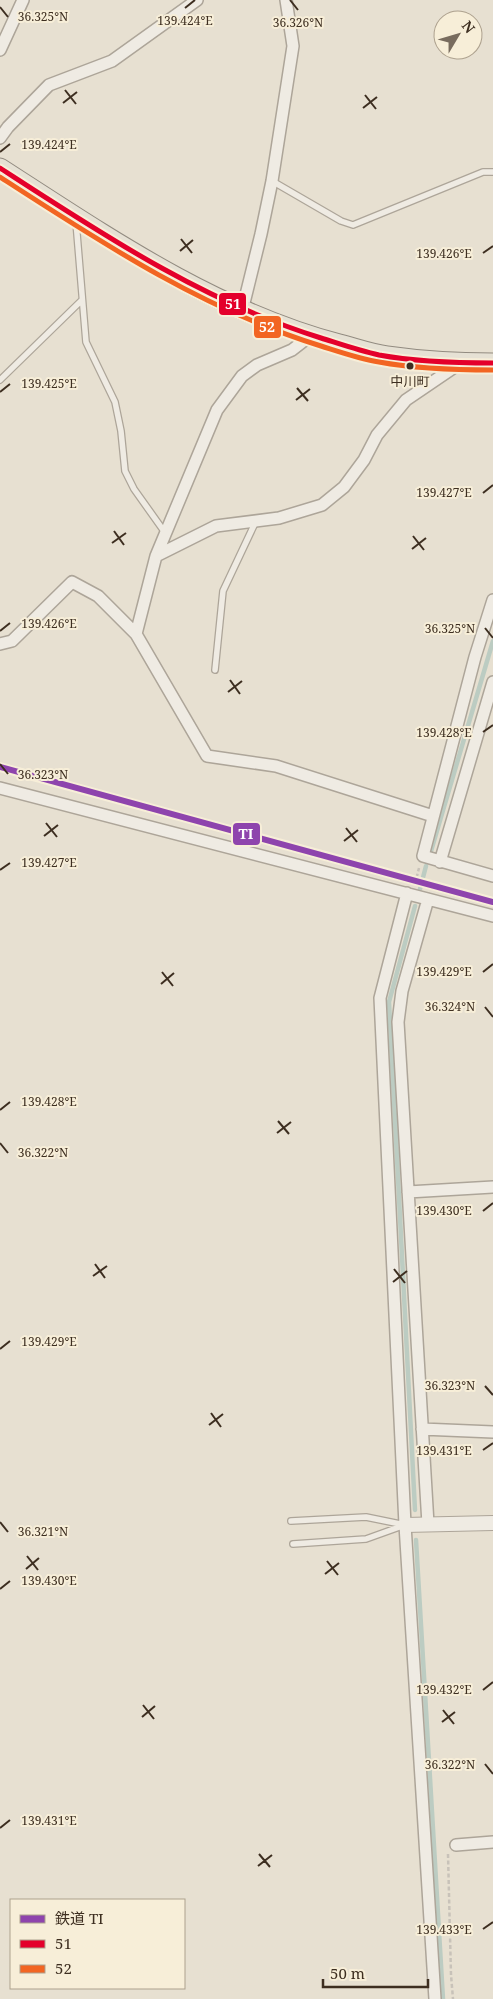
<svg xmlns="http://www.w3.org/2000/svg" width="493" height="1999" font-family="'Noto Serif','Noto Sans JP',serif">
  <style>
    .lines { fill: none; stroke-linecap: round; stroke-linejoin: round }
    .stream { stroke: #bcccc2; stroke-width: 4.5 }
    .service-casing { stroke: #ada599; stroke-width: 8 }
    .minor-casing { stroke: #ada599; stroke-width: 14 }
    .tertiary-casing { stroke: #ada599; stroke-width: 16 }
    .primary-casing { stroke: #928b80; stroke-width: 21 }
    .path { stroke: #c8c2b9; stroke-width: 2.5; stroke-dasharray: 4 2.5; stroke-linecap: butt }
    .service { stroke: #efebe3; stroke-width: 5.5 }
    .minor { stroke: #efebe3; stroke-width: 11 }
    .tertiary { stroke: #efebe3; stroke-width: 14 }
    .primary { stroke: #e6e1d4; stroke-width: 19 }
    .bus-1-casing { stroke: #f7eed8; stroke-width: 9 }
    .bus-2-casing { stroke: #f7eed8; stroke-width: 9 }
    .bus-1 { stroke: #e4002b; stroke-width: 5 }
    .bus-2 { stroke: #f26522; stroke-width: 5 }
    .rail-1-casing { stroke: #f7eed8; stroke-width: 10 }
    .rail-1 { stroke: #8e44ad; stroke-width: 6 }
    .ticks { fill: none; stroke: #3d2e20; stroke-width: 2 }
    .bus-dot { fill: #3d2e20; stroke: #f7eed8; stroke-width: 2 }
    .labels { text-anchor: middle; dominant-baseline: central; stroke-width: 4; stroke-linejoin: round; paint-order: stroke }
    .bus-label { font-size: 13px; fill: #3d2e20; stroke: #f7eed8 }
    .ticks-label { font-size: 12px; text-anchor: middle; fill: #3d2e20; stroke: #f7eed8; stroke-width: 4; stroke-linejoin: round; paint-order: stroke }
    .line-badge { stroke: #f7eed8; stroke-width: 2 }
    .badge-label { font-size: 14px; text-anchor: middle; font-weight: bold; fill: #fff }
  </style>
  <rect width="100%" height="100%" fill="#e7e0d1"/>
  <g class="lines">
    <!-- stream -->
    <path class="stream" d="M 431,851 L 493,641
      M 420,889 L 426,866
      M 415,906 L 389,1002 L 415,1510
      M 416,1540 L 443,1999"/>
    <defs>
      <path id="service" d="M 272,181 L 341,221 L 353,225 L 483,172 L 493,172
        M 76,222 L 86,342 L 115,402 L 121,431 L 125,471 L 134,489 L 166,534
        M 0,380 L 82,300
        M 215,670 L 223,591 L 256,521
        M 291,1521 L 366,1517 L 405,1525
        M 293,1544 L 366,1539 L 405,1525"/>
      <path id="minor" d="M 0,50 L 23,0
        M 0,138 L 8,127 L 49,85 L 112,61 L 197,0
        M 242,311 L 261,234 L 272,181 L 293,46 L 286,0
        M 156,556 L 217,410 L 242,376 L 257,365 L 292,350 L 310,336
        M 493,600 L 475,657 L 423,856 L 493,876
        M 136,634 L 156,556 L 216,526 L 279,518 L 322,505 L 344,487 L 364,460 L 377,435 L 406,400 L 459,364
        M 0,644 L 12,641 L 72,582 L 98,596 L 136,634 L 207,756 L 276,766 L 433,816
        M 0,788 L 493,916
        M 440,862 L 493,682
        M 407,893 L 380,998 L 405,1525 L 435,1999
        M 428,899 L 402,991 L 398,1022 L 428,1524
        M 408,1192 L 493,1187
        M 422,1429 L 493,1432
        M 456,1845 L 493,1842"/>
      <path id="tertiary" d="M 405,1525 L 493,1523"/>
      <path id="primary" d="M 0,168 C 107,237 214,311 339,344 C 355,348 371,354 387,356 C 422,361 458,363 493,363"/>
    </defs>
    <!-- service casing -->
    <use href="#service" class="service-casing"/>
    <!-- minor casing -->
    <use href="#minor" class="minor-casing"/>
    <!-- tertiary casing -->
    <use href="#tertiary" class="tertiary-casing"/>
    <!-- primary casing -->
    <use href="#primary" class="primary-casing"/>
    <!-- path -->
    <path class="path" d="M 415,884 L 419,868
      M 448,1854 L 451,1975 L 453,1999"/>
    <!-- service -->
    <use href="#service" class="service"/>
    <!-- minor -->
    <use href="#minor" class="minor"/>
    <!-- tertiary -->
    <use href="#tertiary" class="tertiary"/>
    <!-- primary -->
    <use href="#primary" class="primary"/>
    <defs>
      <path id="bus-1" d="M 0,168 C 102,234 204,302 321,338 C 340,344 360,351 379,355 C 417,362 455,363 493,363"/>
      <path id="bus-2" d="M 0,177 C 102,243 204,310 321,346 C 340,352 360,359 379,362 C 417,369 455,370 493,370"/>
    </defs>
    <!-- bus-1 casing -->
    <use href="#bus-1" class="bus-1-casing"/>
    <!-- bus-2 casing -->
    <use href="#bus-2" class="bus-2-casing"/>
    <!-- bus-1 -->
    <use href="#bus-1" class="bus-1"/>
    <!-- bus-2 -->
    <use href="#bus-2" class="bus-2"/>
    <defs>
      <path id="rail-1" d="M 0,767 L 493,902"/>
    </defs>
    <!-- rail-1 casing -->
    <use href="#rail-1" class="rail-1-casing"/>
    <!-- rail-1 -->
    <use href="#rail-1" class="rail-1"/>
  </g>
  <!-- ticks -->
  <path class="ticks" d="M 290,0 L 298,10M 0,7 L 8,17M 185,8 L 195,0M 65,90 L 76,104M 365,95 L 376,109M 63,103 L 77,92M 363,108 L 377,97M 0,152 L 10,144M 181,239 L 192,253M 180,251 L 193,240M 483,253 L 493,246M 297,388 L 308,401M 0,392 L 10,384M 296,400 L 310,389M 483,493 L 493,485M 114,531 L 124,545M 413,536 L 424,550M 112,543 L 126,533M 412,549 L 426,538M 485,628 L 493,638M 0,631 L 10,623M 230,680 L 240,694M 228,692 L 242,681M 483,732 L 493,725M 0,764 L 8,774M 46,823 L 57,837M 346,828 L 357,842M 44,836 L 58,825M 344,841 L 358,830M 0,870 L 10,863M 162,972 L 173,986M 483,972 L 493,964M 161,984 L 174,973M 485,1007 L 493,1017M 0,1110 L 10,1102M 278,1121 L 289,1134M 277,1133 L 291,1122M 0,1143 L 8,1153M 483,1211 L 493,1203M 95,1264 L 105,1278M 394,1269 L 405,1283M 93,1276 L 107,1266M 393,1282 L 407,1271M 0,1349 L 10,1341M 485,1386 L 493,1395M 211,1413 L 221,1427M 209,1425 L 223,1414M 483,1450 L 493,1443M 0,1522 L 8,1532M 27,1556 L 38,1570M 327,1561 L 338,1575M 26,1569 L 39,1558M 325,1574 L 339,1563M 0,1589 L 10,1581M 483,1690 L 493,1682M 143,1705 L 154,1719M 443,1710 L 454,1724M 142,1717 L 155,1706M 442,1722 L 455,1712M 485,1764 L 493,1774M 0,1828 L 10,1820M 259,1854 L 270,1867M 258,1866 L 272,1855M 483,1929 L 493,1922"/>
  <!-- markers -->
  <circle class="bus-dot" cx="410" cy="366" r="4.5"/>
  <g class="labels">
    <!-- bus labels -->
    <g class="bus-label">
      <text x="410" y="381">中川町</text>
    </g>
  </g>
  <g class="ticks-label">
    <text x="43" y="21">36.325°N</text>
    <text x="185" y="25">139.424°E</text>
    <text x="298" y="27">36.326°N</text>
    <text x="49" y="149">139.424°E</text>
    <text x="444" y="258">139.426°E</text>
    <text x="49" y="388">139.425°E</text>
    <text x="444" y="497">139.427°E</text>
    <text x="49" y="628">139.426°E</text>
    <text x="450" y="633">36.325°N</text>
    <text x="444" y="737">139.428°E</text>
    <text x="43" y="779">36.323°N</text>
    <text x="49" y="867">139.427°E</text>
    <text x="444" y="976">139.429°E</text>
    <text x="450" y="1011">36.324°N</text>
    <text x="49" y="1106">139.428°E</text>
    <text x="43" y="1157">36.322°N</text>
    <text x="444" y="1215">139.430°E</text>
    <text x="49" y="1346">139.429°E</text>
    <text x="450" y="1390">36.323°N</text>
    <text x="444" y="1455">139.431°E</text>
    <text x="43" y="1536">36.321°N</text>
    <text x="49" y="1585">139.430°E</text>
    <text x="444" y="1694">139.432°E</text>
    <text x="450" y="1769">36.322°N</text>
    <text x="49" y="1825">139.431°E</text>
    <text x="444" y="1934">139.433°E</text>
  </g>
  <g class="line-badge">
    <rect x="218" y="292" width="29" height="24" rx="5" fill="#e4002b"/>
    <rect x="253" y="315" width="29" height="24" rx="5" fill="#f26522"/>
    <rect x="232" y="822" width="29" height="24" rx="5" fill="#8e44ad"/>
  </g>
  <g class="badge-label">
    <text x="233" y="309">51</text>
    <text x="267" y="332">52</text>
    <text x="246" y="839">TI</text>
  </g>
  <!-- legend -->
  <rect x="10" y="1899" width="175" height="90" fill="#f7eed8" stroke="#ada18e"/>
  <rect x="20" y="1915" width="25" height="8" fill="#8e44ad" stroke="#ada18e"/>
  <text x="55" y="1924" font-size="15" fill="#3d2e20">鉄道 TI</text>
  <rect x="20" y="1940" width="25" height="8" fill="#e4002b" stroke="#ada18e"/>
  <text x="55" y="1949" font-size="15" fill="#3d2e20">51</text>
  <rect x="20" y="1965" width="25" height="8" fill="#f26522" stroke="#ada18e"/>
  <text x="55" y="1974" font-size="15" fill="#3d2e20">52</text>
  <!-- north arrow -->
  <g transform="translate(458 35) rotate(52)"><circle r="24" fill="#f7eed8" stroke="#ada18e"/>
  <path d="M0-4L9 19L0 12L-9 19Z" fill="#786c5e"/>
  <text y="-8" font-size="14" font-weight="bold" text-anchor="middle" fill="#3d2e20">N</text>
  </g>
  <!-- scale -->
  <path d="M323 1979v8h105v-8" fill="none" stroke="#3d2e20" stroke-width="2.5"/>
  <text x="330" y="1979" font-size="15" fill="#3d2e20" stroke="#f7eed8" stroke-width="4" paint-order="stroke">50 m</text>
</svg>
